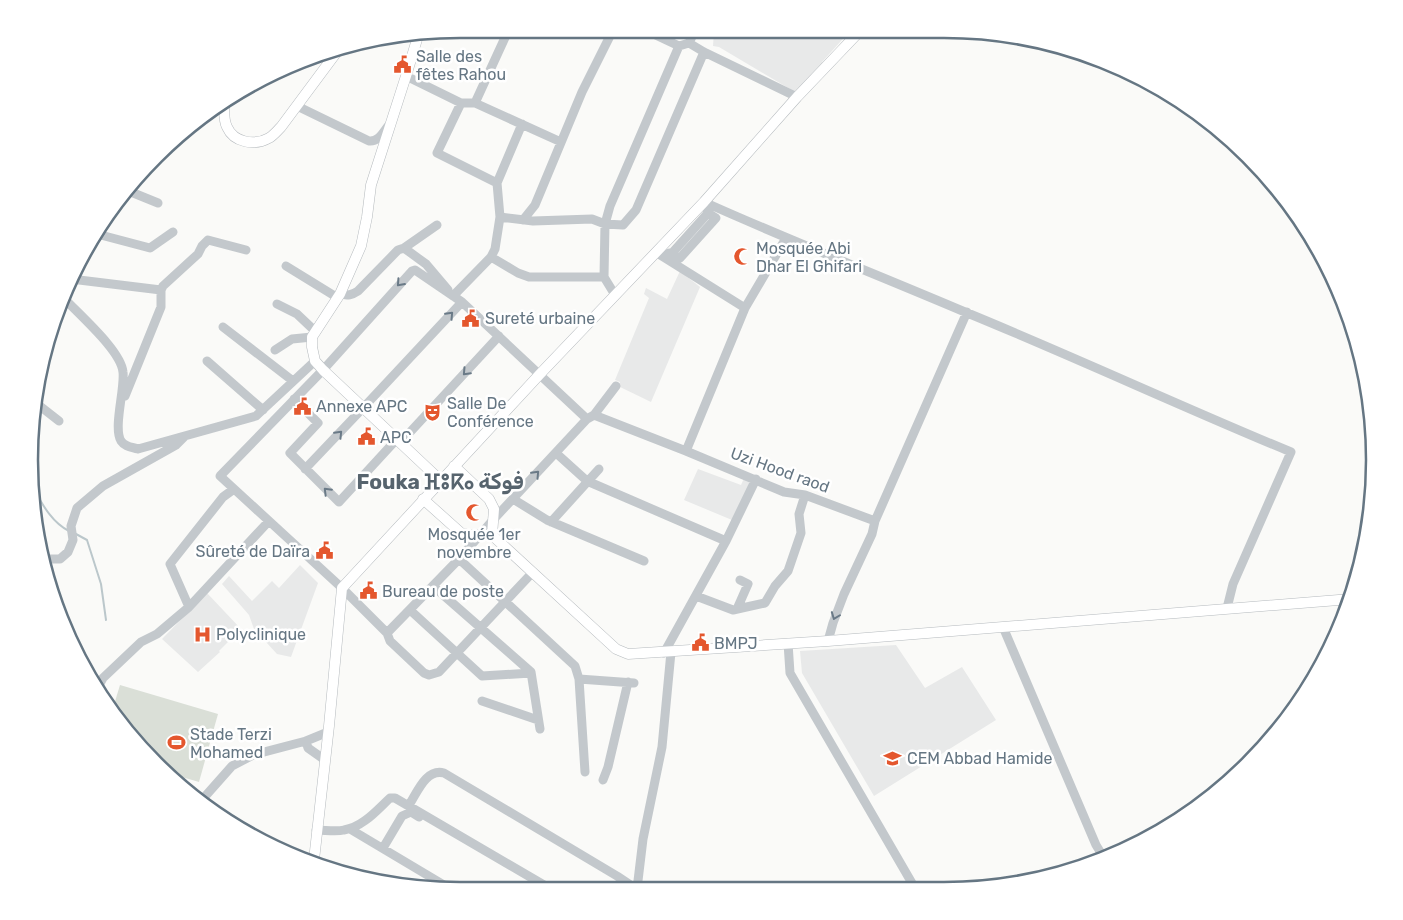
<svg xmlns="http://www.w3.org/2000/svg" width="1403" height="920" font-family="Rubik,'Noto Sans Arabic','Noto Sans Tifinagh',sans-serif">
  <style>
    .built { fill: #e8e9e9 }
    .grass { fill: #dadfd7 }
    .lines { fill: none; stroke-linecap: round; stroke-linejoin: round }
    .stream { stroke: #bbc7cb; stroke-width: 2 }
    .major-casing { stroke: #b5babe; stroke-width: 11 }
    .minor { stroke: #c3c8cc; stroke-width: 9 }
    .major { stroke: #fff; stroke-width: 10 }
    .oneway { stroke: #6a7a87 }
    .labels { text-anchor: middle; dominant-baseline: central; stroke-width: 5; stroke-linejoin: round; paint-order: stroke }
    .poi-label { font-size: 16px; fill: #657683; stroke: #fff; text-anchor: start }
    .street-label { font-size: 16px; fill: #657683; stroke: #fff }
    .district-label { font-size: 21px; font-weight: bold; fill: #57646e; stroke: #fff }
    .rim { fill: none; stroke: #657683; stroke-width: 2.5 }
  </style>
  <rect width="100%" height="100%" fill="#fafaf8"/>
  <!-- built -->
  <path class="built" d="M 714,31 L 850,31 L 822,62 L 824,64 L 795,92 L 719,47 L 713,46 Z
    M 680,271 L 700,287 L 651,402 L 618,386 L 620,382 L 615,380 L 649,298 L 644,294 L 646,288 L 667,299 Z
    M 698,469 L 741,485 L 745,476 L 753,479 L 732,520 L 684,500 Z
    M 300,565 L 318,583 L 291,657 L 277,654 L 254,629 L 249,615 L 222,584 L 229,576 L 252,601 L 272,581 L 279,588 Z
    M 207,593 L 241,629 L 219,651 L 220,652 L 198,672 L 162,639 Z
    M 896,645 L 925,688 L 962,667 L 996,720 L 874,796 L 802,673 L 800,651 Z"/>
  <!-- grass -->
  <path class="grass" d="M 120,685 L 218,714 L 199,782 L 165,772 L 113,708 Z"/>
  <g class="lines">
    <!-- stream -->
    <path class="stream" d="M 35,491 C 43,506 53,523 69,531
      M 76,534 L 87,540 L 101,584 L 106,620"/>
    <defs>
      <path id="major" d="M 418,36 L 406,76 L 371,185 L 367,217 L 361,246 L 340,294 L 312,337 L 312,347 L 315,361 L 323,370 L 440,480
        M 225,99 C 224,108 223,119 227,127 C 234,143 255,146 269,138 C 273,136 277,131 281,127 L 339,49
        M 454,466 L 489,499 L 494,509 L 492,535
        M 423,499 L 461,533 L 469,535 L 492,535 L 616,649 L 628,654 L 828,641 L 1351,599
        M 314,860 L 329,726 L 342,588 L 540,374 L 704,202 L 797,97 L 859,32"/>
    </defs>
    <!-- major casing -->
    <use href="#major" class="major-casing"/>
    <!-- minor -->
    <path class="minor" d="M 645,30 L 679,46 L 689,43 L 704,52 L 797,97
      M 689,43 L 695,30
      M 406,76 L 461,103 L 475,103 L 509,29
      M 461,103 L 437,153 L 497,183 L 500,217 L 533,221 L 592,219 L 605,224 L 623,225 L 636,210 L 704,52
      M 475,103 L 561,142
      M 297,106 L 369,141 C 379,142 383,132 389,125
      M 497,183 L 522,124
      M 126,190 L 158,203
      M 704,202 C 791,241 878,275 965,312 C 1075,357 1182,407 1291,452 L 1233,584 L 1227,608
      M 523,220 L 535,205 L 582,92 L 613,30
      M 97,234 L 150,248 L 173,232
      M 404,248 L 437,225
      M 673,252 L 674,255 L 680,258 L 716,218 L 708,213
      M 657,253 L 745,308
      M 662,255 L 673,252 L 708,213 L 704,202
      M 491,257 L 518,273 L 529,277 L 604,277
      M 286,266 L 338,298
      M 71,279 L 161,290
      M 340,294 C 348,296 352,295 358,291 L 398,250 L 404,248 L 426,264 L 448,290
      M 61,295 C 77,313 121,350 123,372 C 125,389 113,428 121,441 C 125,447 132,447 138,449 L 256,416 L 315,361
      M 615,295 L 604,277 L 605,224 L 610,206 L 679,46
      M 453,296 L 491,257 L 495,249 L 500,217
      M 277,304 L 297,314 L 316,332
      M 223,327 L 293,381
      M 275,350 L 292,339 L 312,337
      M 207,361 L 263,410
      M 125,396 L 161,307 L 161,290 L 163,286 L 198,254 L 202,246 L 208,240 L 246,250
      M 294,399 L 318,423 L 290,453 L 339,502 L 396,440
      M 36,403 L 59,421
      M 594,415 L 616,386
      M 400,443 L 499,336
      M 686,451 L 745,308 L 786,238
      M 556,453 L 587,481 L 726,541
      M 305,469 L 363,408 L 462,302
      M 513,499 L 547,520 L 644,561
      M 875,521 L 967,312
      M 551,522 L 599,469
      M 42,556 L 49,559 L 60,559 L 68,552 L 73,540 L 71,526 L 77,508 L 103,486 L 176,445 L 184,437
      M 459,559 L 575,666 L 579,679 L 634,683
      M 533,572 L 439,672 L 429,675 L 424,673 L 390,641 L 387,633 L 342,588 L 220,476 L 323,370 L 412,271 L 415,270 L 462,302 L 587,419 L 594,415 L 686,451 L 784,492 L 805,495 L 875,521 L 872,534 L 844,594 L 833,623 L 828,641
      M 433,586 L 531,672 L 540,729
      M 696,596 L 733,610 L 765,603 L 775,586 L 788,571 L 801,533 L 799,514 L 805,495
      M 189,607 L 170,564 L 223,497 L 234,489
      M 737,609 L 748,584 L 740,580
      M 410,610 L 482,676 L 531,673
      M 1003,627 L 1096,845 L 1104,858
      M 387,633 L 459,559 L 493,520 L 587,419
      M 788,643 L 790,673 L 916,890
      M 664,653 L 726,541 L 756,479
      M 579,679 L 585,772
      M 97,689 L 103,678 L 141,642 L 157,634 L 189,607 L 269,521
      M 482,701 L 538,720
      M 325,760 L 308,748 L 306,741 L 328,732
      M 603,780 L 608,767 L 628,682
      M 201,801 L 232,766 L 253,755 L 306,741
      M 409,805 C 417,793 426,768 444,773 L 617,876 L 629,884 L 632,889
      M 350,829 L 449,888
      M 316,830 C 325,830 336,832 344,830 C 363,827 377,810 390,798 L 395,798 L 549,888
      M 383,848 L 402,816 L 411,812 L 419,817
      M 637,889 L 643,839 L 662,747 L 671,652"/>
    <!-- major -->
    <use href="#major" class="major"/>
  </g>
  <!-- one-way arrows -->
  <defs><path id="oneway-chevron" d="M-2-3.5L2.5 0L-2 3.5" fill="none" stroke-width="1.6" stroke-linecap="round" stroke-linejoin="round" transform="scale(1.25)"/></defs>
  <g class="oneway">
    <use href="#oneway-chevron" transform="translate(400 283) rotate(132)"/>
    <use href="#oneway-chevron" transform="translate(450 315) rotate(-47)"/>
    <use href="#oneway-chevron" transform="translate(466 372) rotate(133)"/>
    <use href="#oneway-chevron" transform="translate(339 434) rotate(-46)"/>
    <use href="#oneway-chevron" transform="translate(536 474) rotate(-47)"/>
    <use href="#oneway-chevron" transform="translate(327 491) rotate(-135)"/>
    <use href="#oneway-chevron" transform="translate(835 616) rotate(111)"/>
  </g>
  <!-- icons -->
  <defs>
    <symbol id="civic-bare" viewBox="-9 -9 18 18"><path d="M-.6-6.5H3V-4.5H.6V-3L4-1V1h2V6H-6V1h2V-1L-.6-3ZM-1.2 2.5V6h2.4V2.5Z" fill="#e4572e" stroke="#fff" stroke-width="2.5" paint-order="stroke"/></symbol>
    <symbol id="mosque-bare" viewBox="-9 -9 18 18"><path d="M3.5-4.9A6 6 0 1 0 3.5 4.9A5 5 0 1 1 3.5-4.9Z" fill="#e4572e" stroke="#fff" stroke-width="2.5" paint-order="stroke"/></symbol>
    <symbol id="theatre-bare" viewBox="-9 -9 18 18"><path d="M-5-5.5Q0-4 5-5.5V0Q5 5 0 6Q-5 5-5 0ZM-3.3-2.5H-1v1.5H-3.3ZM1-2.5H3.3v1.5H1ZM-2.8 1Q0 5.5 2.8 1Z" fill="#e4572e" stroke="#fff" stroke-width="2.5" paint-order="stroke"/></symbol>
    <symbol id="hospital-bare" viewBox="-9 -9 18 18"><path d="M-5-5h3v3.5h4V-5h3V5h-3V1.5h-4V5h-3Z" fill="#e4572e" stroke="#fff" stroke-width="2.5" paint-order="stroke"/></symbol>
    <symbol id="stadium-bare" viewBox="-9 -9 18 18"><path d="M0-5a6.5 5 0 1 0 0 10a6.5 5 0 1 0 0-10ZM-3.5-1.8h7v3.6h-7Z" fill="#e4572e" stroke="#fff" stroke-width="2.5" paint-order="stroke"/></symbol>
    <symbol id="school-bare" viewBox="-9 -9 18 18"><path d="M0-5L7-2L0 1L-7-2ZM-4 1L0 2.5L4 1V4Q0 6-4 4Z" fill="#e4572e" stroke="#fff" stroke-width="2.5" paint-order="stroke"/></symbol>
  </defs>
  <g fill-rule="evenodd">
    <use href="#civic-bare" x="390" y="52" width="25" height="25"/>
    <use href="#mosque-bare" x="730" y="244" width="25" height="25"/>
    <use href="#civic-bare" x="458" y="306" width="25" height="25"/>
    <use href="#civic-bare" x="290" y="394" width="25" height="25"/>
    <use href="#theatre-bare" x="420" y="400" width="25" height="25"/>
    <use href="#civic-bare" x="354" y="424" width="25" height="25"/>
    <use href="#mosque-bare" x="462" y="500" width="25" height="25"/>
    <use href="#civic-bare" x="312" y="538" width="25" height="25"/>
    <use href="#civic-bare" x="356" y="578" width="25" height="25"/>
    <use href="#hospital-bare" x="190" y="622" width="25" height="25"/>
    <use href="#civic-bare" x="688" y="630" width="25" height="25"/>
    <use href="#stadium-bare" x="164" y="730" width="25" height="25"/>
    <use href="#school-bare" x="880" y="746" width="25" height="25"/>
  </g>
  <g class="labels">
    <!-- poi labels -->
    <g class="poi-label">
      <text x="416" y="56">Salle des<tspan x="416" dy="18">fêtes Rahou</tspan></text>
      <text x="756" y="248">Mosquée Abi<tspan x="756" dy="18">Dhar El Ghifari</tspan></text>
      <text x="485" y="318">Sureté urbaine</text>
      <text x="447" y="403">Salle De<tspan x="447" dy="18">Conférence</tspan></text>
      <text x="316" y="406">Annexe APC</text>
      <text x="380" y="437">APC</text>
      <text x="474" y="534" text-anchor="middle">Mosquée 1er<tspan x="474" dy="18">novembre</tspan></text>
      <text x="310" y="551" text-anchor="end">Sûreté de Daïra</text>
      <text x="382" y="591">Bureau de poste</text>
      <text x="216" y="634">Polyclinique</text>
      <text x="714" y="643">BMPJ</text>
      <text x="190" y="734">Stade Terzi<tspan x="190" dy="18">Mohamed</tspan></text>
      <text x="907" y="758">CEM Abbad Hamide</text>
    </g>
    <!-- street labels -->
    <g class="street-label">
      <text transform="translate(780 470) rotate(20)">Uzi Hood raod</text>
    </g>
    <!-- district labels -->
    <g class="district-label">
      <text x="440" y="481">Fouka ⴼⵓⴽⴰ فوكة</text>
    </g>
  </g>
  <!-- crop -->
  <path d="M0 0H1403V920H0ZM460 38H944A422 422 0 0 1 1366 460V460A422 422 0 0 1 944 882H460A422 422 0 0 1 38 460V460A422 422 0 0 1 460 38Z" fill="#fff" fill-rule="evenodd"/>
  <path class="rim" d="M460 38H944A422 422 0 0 1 1366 460V460A422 422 0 0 1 944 882H460A422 422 0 0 1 38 460V460A422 422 0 0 1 460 38Z"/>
</svg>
